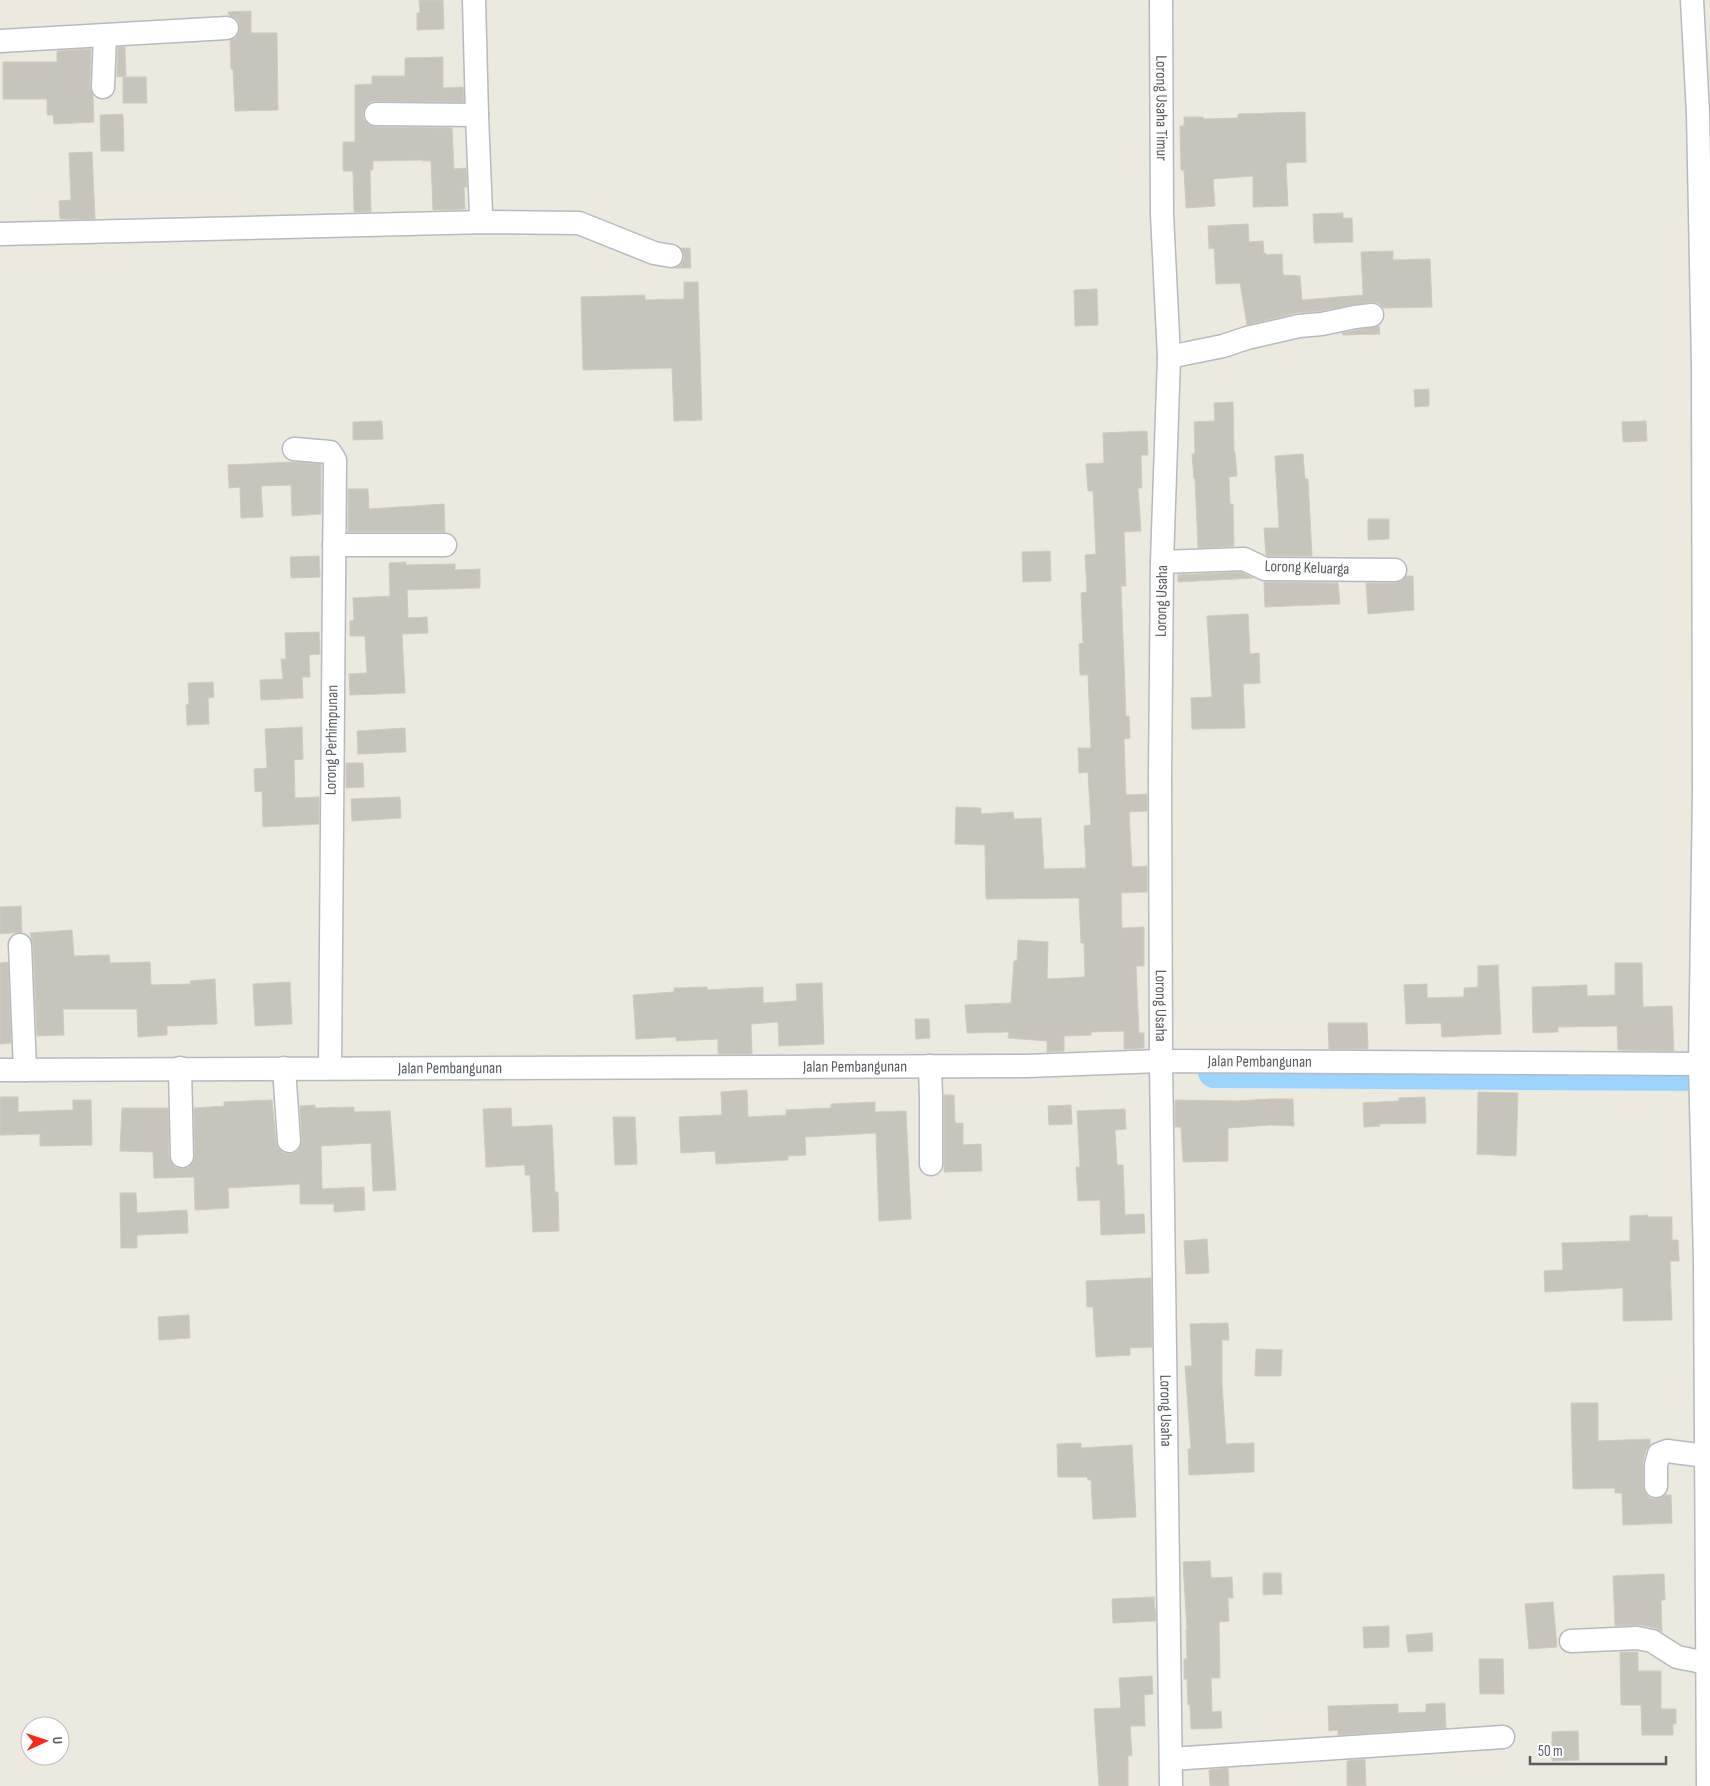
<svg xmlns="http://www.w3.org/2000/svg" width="1710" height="1786" font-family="'Sofia Sans Condensed',sans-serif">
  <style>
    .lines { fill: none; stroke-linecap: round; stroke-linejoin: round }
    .river { stroke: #9bd4ff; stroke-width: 32 }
    .building { fill: #c7c4bb; stroke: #d1cbbc }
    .minor-casing { stroke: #b6babf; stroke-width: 25 }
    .minor { stroke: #fff; stroke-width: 22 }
    .labels { text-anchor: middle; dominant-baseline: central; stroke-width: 4.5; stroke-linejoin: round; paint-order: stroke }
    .street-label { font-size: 16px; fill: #575c61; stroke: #fff }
  </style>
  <rect width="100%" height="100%" fill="#ece9de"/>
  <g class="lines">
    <!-- river -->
    <path class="river" d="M 1214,1072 L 1692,1075"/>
  </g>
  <!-- building -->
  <path class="building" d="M 419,0 L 443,0 L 444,29 L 417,30 L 417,13 L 420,13 Z
    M 251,11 L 251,33 L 277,33 L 278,110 L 235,111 L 233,69 L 231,69 L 230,40 L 235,39 L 238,34 L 240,27 L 238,20 L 229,15 L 228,12 Z
    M 118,47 L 125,47 L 126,76 L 117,77 Z
    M 91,49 L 90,86 L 93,95 L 94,122 L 54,124 L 53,115 L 47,115 L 47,99 L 3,99 L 3,62 L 57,62 L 57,51 Z
    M 443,57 L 443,88 L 463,87 L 464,102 L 376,101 L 370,102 L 365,107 L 363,114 L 364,120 L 369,125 L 376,127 L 452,128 L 454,169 L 466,168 L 467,187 L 464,187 L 465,209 L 433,210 L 431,161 L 423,161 L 423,160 L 373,161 L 373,170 L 370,170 L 371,212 L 354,212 L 353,171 L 343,171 L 343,142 L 355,142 L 355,85 L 372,84 L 372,76 L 405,76 L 405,58 Z
    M 123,77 L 146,77 L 147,103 L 123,103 Z
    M 1305,112 L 1306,162 L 1286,163 L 1288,206 L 1253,207 L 1253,176 L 1213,179 L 1215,206 L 1186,208 L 1184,170 L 1181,170 L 1180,126 L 1184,126 L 1184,117 L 1203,117 L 1203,119 L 1238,118 L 1238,114 Z
    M 123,114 L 124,151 L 101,151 L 100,115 Z
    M 92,152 L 95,219 L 60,219 L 59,201 L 71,200 L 69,153 Z
    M 1343,213 L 1343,218 L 1352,218 L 1353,242 L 1314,243 L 1313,214 Z
    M 1248,224 L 1249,242 L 1263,241 L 1264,254 L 1266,253 L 1266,255 L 1282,254 L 1283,275 L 1300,276 L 1302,300 L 1363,295 L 1361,252 L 1393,251 L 1393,260 L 1430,259 L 1432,307 L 1383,308 L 1378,303 L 1370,302 L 1320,311 L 1296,313 L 1247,325 L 1240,283 L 1216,284 L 1214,248 L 1209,249 L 1208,226 Z
    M 681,248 L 690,248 L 691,268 L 675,268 L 681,265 L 684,259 L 683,252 Z
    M 684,282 L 698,282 L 702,420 L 674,421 L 672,368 L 583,370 L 581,297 L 645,295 L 645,300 L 684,299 Z
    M 1097,289 L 1098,325 L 1075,326 L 1074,290 Z
    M 1379,326 L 1380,334 L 1343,335 L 1342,333 Z
    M 1429,389 L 1429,406 L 1415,407 L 1414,390 Z
    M 1233,402 L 1234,452 L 1235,452 L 1237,476 L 1229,477 L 1230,504 L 1233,504 L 1234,546 L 1198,548 L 1195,479 L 1194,479 L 1192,454 L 1195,454 L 1194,422 L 1215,421 L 1214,403 Z
    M 382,421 L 383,439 L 353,440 L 353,422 Z
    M 1646,421 L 1647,441 L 1623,442 L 1622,422 Z
    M 1147,431 L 1148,455 L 1141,455 L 1142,488 L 1138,488 L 1141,531 L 1124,532 L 1126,586 L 1121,586 L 1126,716 L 1129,716 L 1130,738 L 1124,739 L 1126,795 L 1147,794 L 1147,811 L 1129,812 L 1132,867 L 1147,866 L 1147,892 L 1121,893 L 1122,928 L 1144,927 L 1144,966 L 1136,966 L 1139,1033 L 1144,1033 L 1144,1048 L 1124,1049 L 1124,1031 L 1091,1032 L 1091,1035 L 1064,1036 L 1064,1051 L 1047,1052 L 1047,1041 L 1008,1038 L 1009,1032 L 967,1033 L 965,1005 L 1011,1003 L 1014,961 L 1017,961 L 1018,940 L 1048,942 L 1047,979 L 1085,977 L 1084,943 L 1081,943 L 1079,898 L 986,899 L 985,845 L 955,844 L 956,807 L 981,808 L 981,814 L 1013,812 L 1014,819 L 1041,818 L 1044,869 L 1086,868 L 1084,826 L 1091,825 L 1088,772 L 1079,773 L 1078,748 L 1091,748 L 1088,675 L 1080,675 L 1079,644 L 1083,643 L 1081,593 L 1087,592 L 1085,555 L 1096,554 L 1093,491 L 1088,491 L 1086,464 L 1104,463 L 1103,433 Z
    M 1303,454 L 1305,479 L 1308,479 L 1312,556 L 1268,556 L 1266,555 L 1264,528 L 1279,528 L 1275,456 Z
    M 293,462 L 321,464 L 321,514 L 292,516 L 291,485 L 261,486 L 263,517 L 241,518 L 240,487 L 229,488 L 228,465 Z
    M 348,489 L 368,489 L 369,509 L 444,504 L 445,532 L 348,532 Z
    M 1368,519 L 1389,519 L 1389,539 L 1368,540 Z
    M 1050,551 L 1051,581 L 1023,582 L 1022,552 Z
    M 319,556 L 320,577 L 291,578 L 290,557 Z
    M 406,562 L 406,565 L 455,564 L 455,570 L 480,569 L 480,588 L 407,590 L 408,618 L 427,617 L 428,633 L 402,634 L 405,693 L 350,695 L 349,674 L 367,673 L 365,636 L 350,636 L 350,621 L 354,620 L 353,598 L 390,596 L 389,563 Z
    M 1241,572 L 1253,578 L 1178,582 L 1178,575 Z
    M 1406,576 L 1413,576 L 1414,610 L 1368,614 L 1366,583 L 1395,583 L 1402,581 Z
    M 1264,582 L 1338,583 L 1340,604 L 1265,607 Z
    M 1248,614 L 1250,654 L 1259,653 L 1260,683 L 1243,684 L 1245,728 L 1192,729 L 1191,698 L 1212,697 L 1207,616 Z
    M 319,632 L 320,654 L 309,655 L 310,677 L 302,677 L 303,698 L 261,700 L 260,680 L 283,679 L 281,659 L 286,659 L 285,633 Z
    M 213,682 L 214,697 L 208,698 L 209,724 L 187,725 L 186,705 L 189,704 L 188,683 Z
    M 302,727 L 303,759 L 294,760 L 295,798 L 319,797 L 319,824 L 263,827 L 262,791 L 255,792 L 254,769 L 267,768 L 265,729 Z
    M 405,728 L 406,752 L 358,754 L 357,731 Z
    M 346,763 L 363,763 L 364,787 L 346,788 Z
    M 400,797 L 401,818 L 352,821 L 351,799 Z
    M 21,906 L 22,932 L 0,934 L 0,907 Z
    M 72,930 L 74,956 L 109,955 L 110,963 L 150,962 L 151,985 L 191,984 L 190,981 L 215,979 L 217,1024 L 167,1026 L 167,1035 L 138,1037 L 137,1009 L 63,1009 L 64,1035 L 37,1036 L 33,944 L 30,933 Z
    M 8,962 L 11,1043 L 0,1044 L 0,963 Z
    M 1615,963 L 1642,963 L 1643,1007 L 1672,1006 L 1674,1051 L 1618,1050 L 1617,1026 L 1558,1027 L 1558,1032 L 1533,1033 L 1532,987 L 1587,985 L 1587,996 L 1615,995 Z
    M 1498,965 L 1501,1034 L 1442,1037 L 1441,1023 L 1406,1024 L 1404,985 L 1427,984 L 1427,998 L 1464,997 L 1464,988 L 1478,987 L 1478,966 Z
    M 290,982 L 292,1024 L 255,1026 L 253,984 Z
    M 822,983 L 824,1044 L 779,1046 L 778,1022 L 751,1024 L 752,1054 L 718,1054 L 718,1039 L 676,1041 L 676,1037 L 636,1039 L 633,995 L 674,992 L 674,988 L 707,987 L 707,990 L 763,987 L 763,1003 L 797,1001 L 796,984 Z
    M 915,1019 L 929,1019 L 930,1038 L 916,1039 Z
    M 1328,1023 L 1367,1023 L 1368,1049 L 1329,1049 Z
    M 747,1090 L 748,1117 L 786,1115 L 786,1110 L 831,1108 L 831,1104 L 875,1102 L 875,1112 L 906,1111 L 911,1219 L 879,1221 L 876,1133 L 805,1137 L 806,1155 L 788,1156 L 788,1160 L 716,1164 L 715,1151 L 681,1153 L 679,1117 L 722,1115 L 721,1092 Z
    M 1478,1092 L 1518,1093 L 1516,1156 L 1477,1154 Z
    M 944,1095 L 954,1095 L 955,1123 L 963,1123 L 963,1145 L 981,1144 L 982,1171 L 944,1172 Z
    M 0,1097 L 18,1097 L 18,1112 L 73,1110 L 73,1100 L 91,1100 L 92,1145 L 40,1146 L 40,1134 L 0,1135 Z
    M 1425,1097 L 1426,1123 L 1379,1124 L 1380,1126 L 1364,1127 L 1363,1103 L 1399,1101 L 1399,1098 Z
    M 1271,1099 L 1293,1099 L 1294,1126 L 1271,1125 L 1228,1128 L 1228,1161 L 1183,1162 L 1181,1127 L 1175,1127 L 1175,1100 L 1236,1101 Z
    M 272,1100 L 276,1142 L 278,1148 L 283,1153 L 289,1154 L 296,1152 L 301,1146 L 302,1140 L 300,1106 L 315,1105 L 315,1108 L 354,1107 L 354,1112 L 390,1111 L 396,1190 L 373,1191 L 371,1143 L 321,1146 L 322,1189 L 364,1187 L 365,1210 L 334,1212 L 334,1204 L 300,1204 L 300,1184 L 228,1188 L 229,1208 L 195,1210 L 194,1177 L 154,1178 L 153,1152 L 120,1151 L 122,1108 L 168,1108 L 169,1157 L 171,1163 L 175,1167 L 183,1169 L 189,1167 L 193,1163 L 195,1156 L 194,1108 L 224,1106 L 224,1102 Z
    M 1071,1105 L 1072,1124 L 1049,1125 L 1048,1106 Z
    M 511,1108 L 512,1127 L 552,1125 L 555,1192 L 558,1192 L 559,1231 L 533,1232 L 530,1175 L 525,1175 L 525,1165 L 486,1167 L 483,1109 Z
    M 1125,1109 L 1126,1129 L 1115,1130 L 1117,1165 L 1123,1165 L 1125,1215 L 1144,1214 L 1145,1233 L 1101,1235 L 1100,1200 L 1078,1201 L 1076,1167 L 1080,1167 L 1077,1111 Z
    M 613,1117 L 635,1117 L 637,1164 L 615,1165 Z
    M 120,1193 L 136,1193 L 137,1213 L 187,1210 L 188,1233 L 137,1235 L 137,1248 L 121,1248 Z
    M 1648,1215 L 1648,1217 L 1672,1217 L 1672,1240 L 1678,1240 L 1679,1261 L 1670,1261 L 1672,1320 L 1623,1321 L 1623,1288 L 1545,1292 L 1544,1271 L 1563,1270 L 1562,1243 L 1630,1241 L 1630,1216 Z
    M 1207,1239 L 1209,1273 L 1186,1274 L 1184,1241 Z
    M 1151,1278 L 1152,1347 L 1130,1348 L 1130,1355 L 1096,1357 L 1093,1307 L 1087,1307 L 1086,1281 Z
    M 189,1315 L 190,1338 L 159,1340 L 158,1317 Z
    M 1228,1323 L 1229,1340 L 1222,1340 L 1222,1384 L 1226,1444 L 1254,1443 L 1254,1472 L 1189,1475 L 1188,1449 L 1191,1449 L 1185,1366 L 1192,1366 L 1190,1324 Z
    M 1256,1349 L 1282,1350 L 1281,1376 L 1255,1376 Z
    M 1571,1403 L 1598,1403 L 1598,1441 L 1650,1439 L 1650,1445 L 1646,1450 L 1643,1462 L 1643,1486 L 1645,1493 L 1650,1498 L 1656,1499 L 1665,1495 L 1671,1495 L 1672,1523 L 1623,1525 L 1622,1493 L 1615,1493 L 1615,1488 L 1573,1489 Z
    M 1081,1443 L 1081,1448 L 1132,1445 L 1136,1517 L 1093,1519 L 1091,1480 L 1088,1480 L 1087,1477 L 1058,1477 L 1057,1444 Z
    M 1210,1561 L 1211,1578 L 1232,1577 L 1233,1598 L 1228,1598 L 1229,1621 L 1219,1622 L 1220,1678 L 1211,1678 L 1212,1712 L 1221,1711 L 1222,1728 L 1191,1729 L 1190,1705 L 1188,1705 L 1187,1679 L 1184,1679 L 1184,1659 L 1187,1659 L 1186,1630 L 1187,1630 L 1183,1562 Z
    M 1263,1573 L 1281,1573 L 1282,1594 L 1263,1595 Z
    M 1664,1574 L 1665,1600 L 1661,1600 L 1662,1632 L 1655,1628 L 1640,1625 L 1615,1626 L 1613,1576 Z
    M 1154,1597 L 1156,1621 L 1113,1623 L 1112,1599 Z
    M 1553,1602 L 1557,1647 L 1529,1649 L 1525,1604 Z
    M 1389,1626 L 1389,1647 L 1364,1648 L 1363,1627 Z
    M 1432,1633 L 1433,1651 L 1408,1652 L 1406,1635 Z
    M 1620,1652 L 1638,1652 L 1638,1671 L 1661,1671 L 1661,1709 L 1676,1709 L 1676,1724 L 1673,1724 L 1673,1735 L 1642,1735 L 1641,1705 L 1621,1705 Z
    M 1479,1659 L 1503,1659 L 1504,1694 L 1480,1694 Z
    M 1152,1676 L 1153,1694 L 1144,1695 L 1145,1726 L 1130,1726 L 1132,1755 L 1128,1756 L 1128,1786 L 1099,1786 L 1094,1709 L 1121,1708 L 1119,1678 Z
    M 1445,1703 L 1446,1728 L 1338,1735 L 1338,1730 L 1329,1731 L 1328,1706 L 1398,1704 L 1398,1713 L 1426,1712 L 1426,1704 Z
    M 1578,1731 L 1579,1760 L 1552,1761 L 1552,1732 Z
    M 1365,1759 L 1366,1786 L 1347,1786 L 1347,1761 Z
    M 1228,1768 L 1229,1786 L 1210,1786 L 1209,1770 Z"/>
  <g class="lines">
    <defs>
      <g id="minor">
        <path d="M 474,0 L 477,115 L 481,214 L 486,222"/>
        <path id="s1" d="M 1161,0 L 1162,214 L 1169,357 L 1162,562 L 1160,778 L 1161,1061 L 1171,1786"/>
        <path d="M 1692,0 L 1698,113 L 1703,364 L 1704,791 L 1700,1064 L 1705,1261 L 1708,1786"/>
        <path d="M 0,41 L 227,28"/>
        <path d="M 103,87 L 105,36"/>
        <path d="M 376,114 L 477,115"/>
        <path d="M 0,234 L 486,222 L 579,223 L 654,253 L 671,256"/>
        <path d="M 1169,357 L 1223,346 L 1247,338 L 1299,326 L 1322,324 L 1355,317 L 1372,315"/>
        <path d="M 294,449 L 330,452 L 335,460 L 330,1067"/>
        <path d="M 334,545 L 445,545"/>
        <path d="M 1162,562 L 1244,559 L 1265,569 L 1395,570"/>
        <path d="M 20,945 L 25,1070"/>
        <path d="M 930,1066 L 931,1097 L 931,1164"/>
        <path d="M 180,1068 L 182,1156"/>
        <path d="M 284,1068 L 289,1141"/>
        <path id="s2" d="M 0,1070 L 1026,1066 L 1161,1061 L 1710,1064"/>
        <path d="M 1656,1486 L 1656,1465 L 1659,1454 L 1667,1451 L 1706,1456"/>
        <path d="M 1571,1641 L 1637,1638 L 1652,1641 L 1677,1657 L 1707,1663"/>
        <path d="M 1171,1759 L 1503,1737"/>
      </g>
    </defs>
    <!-- minor casing -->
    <use href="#minor" class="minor-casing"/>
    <!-- minor -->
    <use href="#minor" class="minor"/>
  </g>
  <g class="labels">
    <!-- street labels -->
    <g class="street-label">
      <text stroke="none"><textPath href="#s1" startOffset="108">Lorong Usaha Timur</textPath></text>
      <text transform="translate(1307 568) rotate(2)">Lorong Keluarga</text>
      <text transform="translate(1162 601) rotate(-89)">Lorong Usaha</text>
      <text transform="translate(332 740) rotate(-89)">Lorong Perhimpunan</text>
      <text stroke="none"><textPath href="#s1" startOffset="1006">Lorong Usaha</textPath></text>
      <text stroke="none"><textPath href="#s2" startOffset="1260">Jalan Pembangunan</textPath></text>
      <text stroke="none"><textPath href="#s2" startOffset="450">Jalan Pembangunan</textPath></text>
      <text stroke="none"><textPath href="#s2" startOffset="855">Jalan Pembangunan</textPath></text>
      <text stroke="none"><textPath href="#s1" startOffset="1411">Lorong Usaha</textPath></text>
    </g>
  </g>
  <!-- north arrow -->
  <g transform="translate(45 1741) rotate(87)"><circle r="24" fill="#ffffff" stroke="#bcbec0"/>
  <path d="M0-4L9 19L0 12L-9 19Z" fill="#f82918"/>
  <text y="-8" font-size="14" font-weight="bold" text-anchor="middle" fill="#575c61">U</text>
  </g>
  <!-- scale -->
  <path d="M1530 1756v8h136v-8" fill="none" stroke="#575c61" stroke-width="2.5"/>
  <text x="1538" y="1756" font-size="15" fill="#575c61" stroke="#ffffff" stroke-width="4" paint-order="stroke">50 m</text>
</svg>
